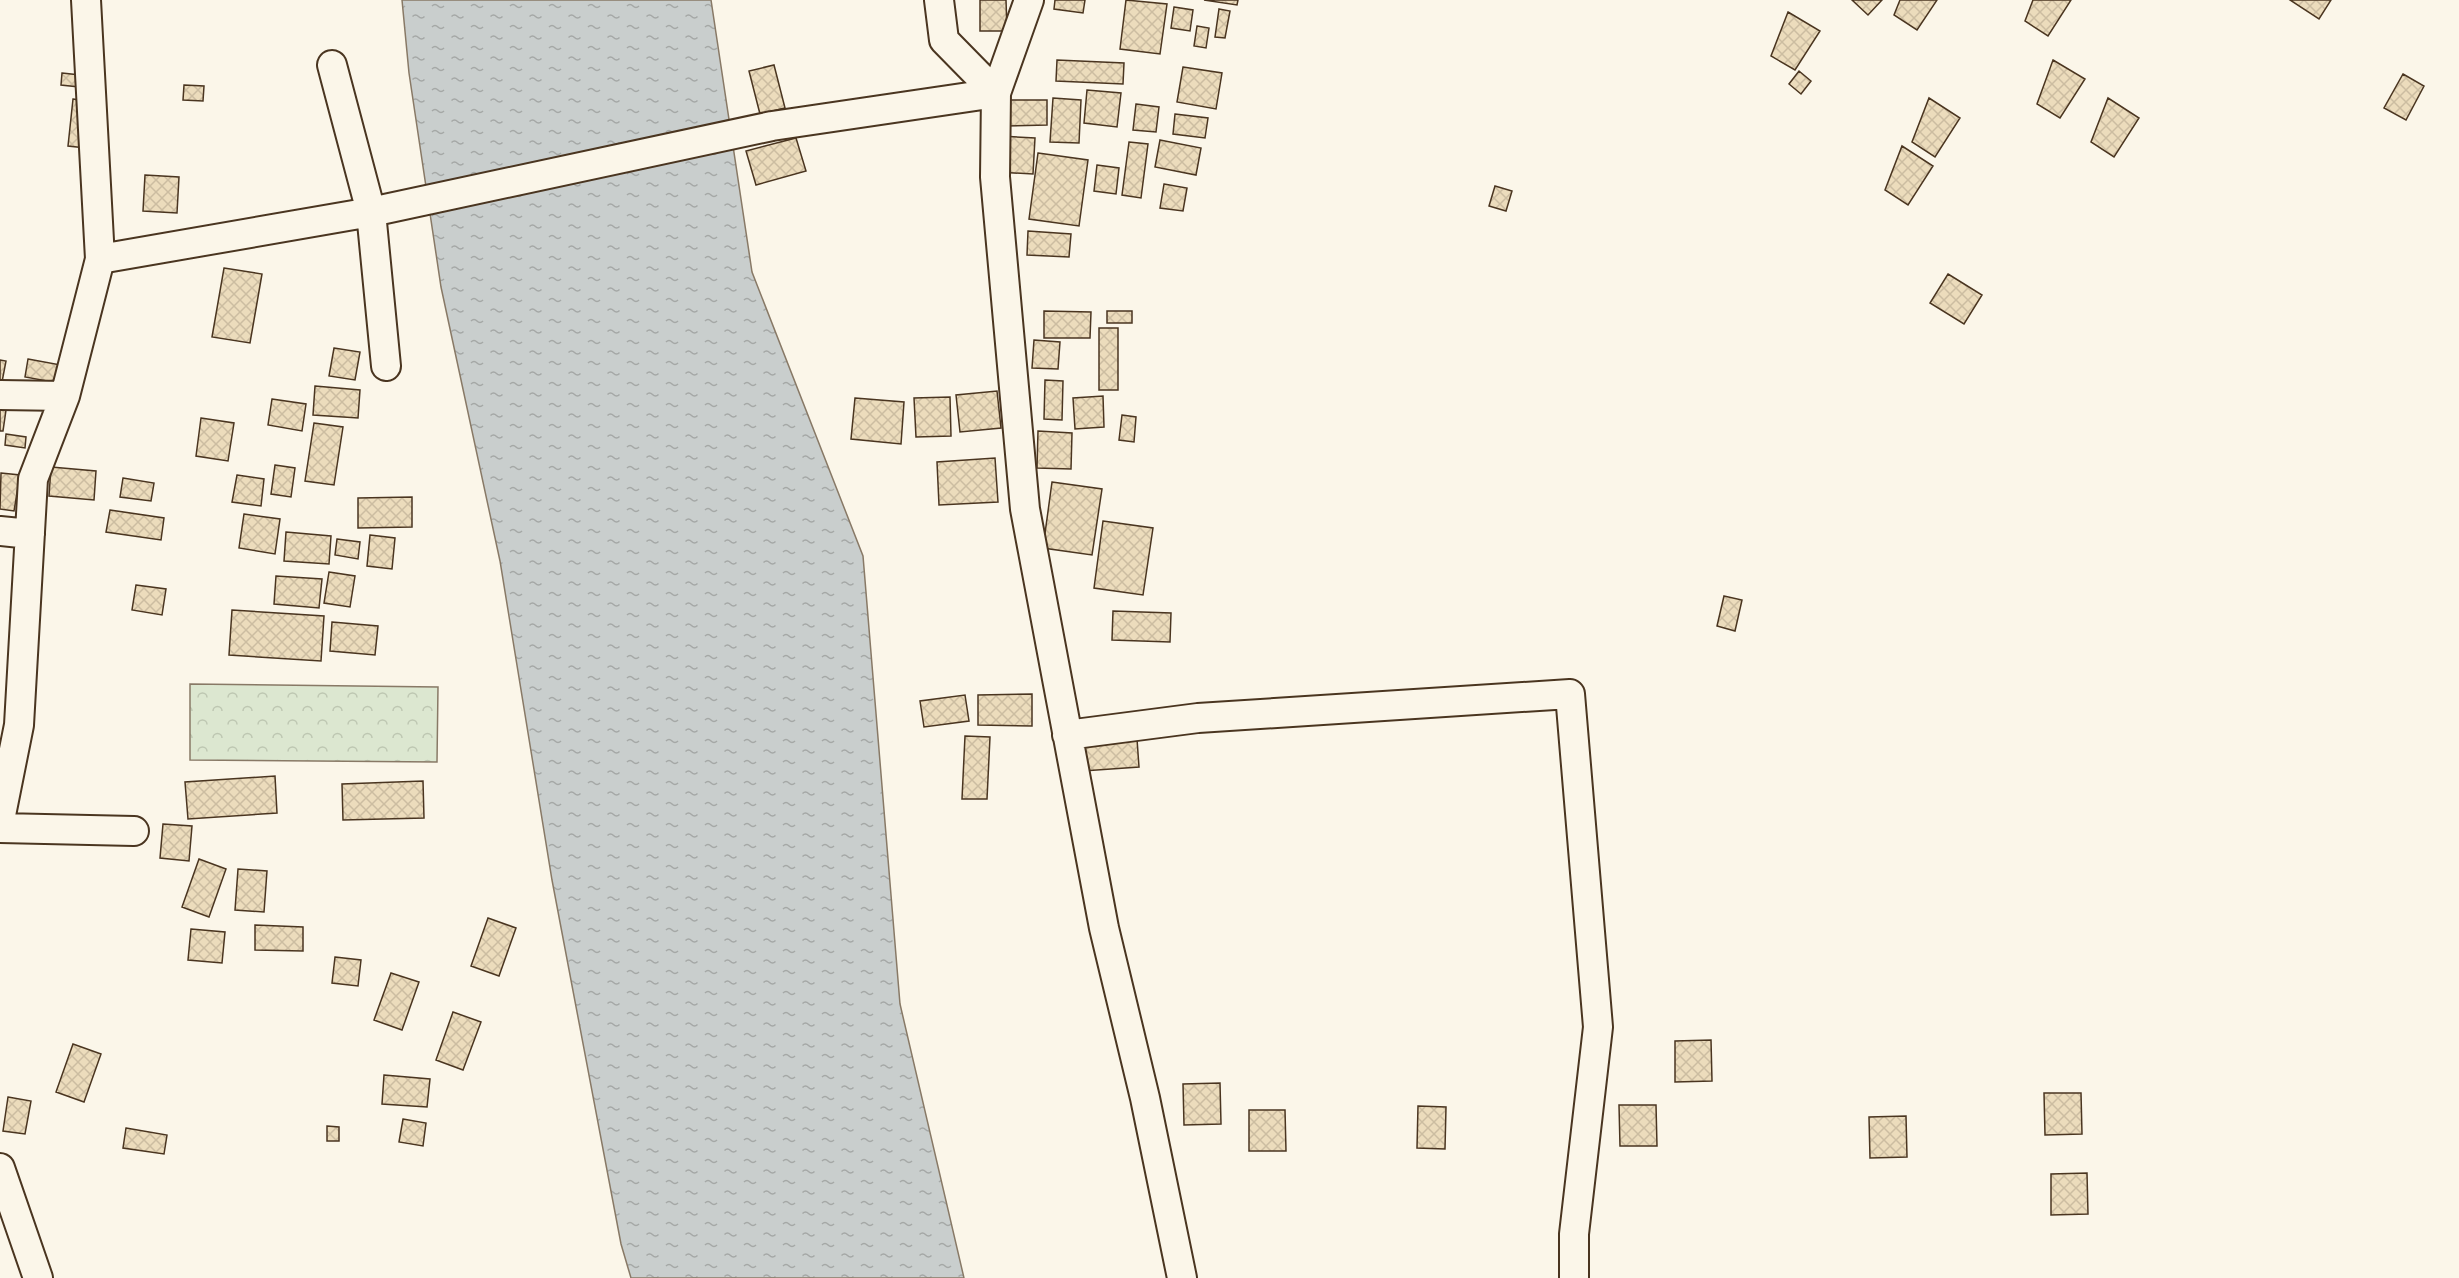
<svg xmlns="http://www.w3.org/2000/svg" width="2459" height="1278" font-family="'Noto Sans',sans-serif">
  <style>
    .park { fill: url(#park-crowns); stroke: #887966; stroke-width: 1.5 }
    .water { fill: url(#water-ripples); stroke: #887966; stroke-width: 1.5 }
    .building { fill: url(#building-cross-hatch); stroke: #4a3520; stroke-width: 1.5 }
    .lines { fill: none; stroke-linecap: round; stroke-linejoin: round }
    .street-casing { stroke: #4a3520; stroke-width: 32 }
    .street { stroke: #fbf6e9; stroke-width: 28 }
  </style>
  <defs>
    <pattern id="park-crowns" width="20" height="18" patternUnits="userSpaceOnUse" patternTransform="scale(1.5)"><rect width="20" height="18" fill="#dce7d0"/><path d="M2 6a3 3 0 1 1 6 0M12 15a3 3 0 1 1 6 0" fill="none" stroke="#bec7b2"/></pattern>
    <pattern id="water-ripples" width="26" height="14" patternUnits="userSpaceOnUse" patternTransform="scale(1.5)"><rect width="26" height="14" fill="#c9cecd"/><path d="M2 4q2-2 4 0t4 0M15 11q2-2 4 0t4 0" fill="none" stroke="#a5a8a6"/></pattern>
    <pattern id="building-cross-hatch" width="8" height="8" patternUnits="userSpaceOnUse" patternTransform="scale(1.5)"><rect width="8" height="8" fill="#ecdcbc"/><path d="M0 0l8 8M0 8l8-8" fill="none" stroke="#ccbda1"/></pattern>
  </defs>
  <rect width="100%" height="100%" fill="#fbf6e9"/>
  <!-- park -->
  <path class="park" d="M 190,684 L 438,687 L 437,762 L 190,760 Z"/>
  <!-- water -->
  <path class="water" d="M 402,0 L 711,0 L 752,272 L 863,556 L 900,1004 L 964,1278 L 631,1278 L 621,1244 L 552,880 L 500,561 L 441,287 L 409,73 Z"/>
  <!-- building -->
  <path class="building" d="M 980,0 L 1006,0 L 1007,31 L 980,31 Z
    M 1055,0 L 1085,0 L 1083,13 L 1054,9 Z
    M 1126,0 L 1167,4 L 1160,54 L 1120,49 Z
    M 1204,0 L 1238,0 L 1237,5 Z
    M 1852,0 L 1882,0 L 1868,15 Z
    M 1900,0 L 1937,0 L 1917,30 L 1894,15 Z
    M 2033,0 L 2071,0 L 2048,36 L 2025,21 Z
    M 2290,0 L 2331,0 L 2319,19 Z
    M 1174,7 L 1193,10 L 1190,31 L 1171,28 Z
    M 1219,9 L 1230,11 L 1225,38 L 1215,37 Z
    M 1788,12 L 1820,31 L 1795,70 L 1771,56 Z
    M 1197,26 L 1209,28 L 1206,48 L 1194,46 Z
    M 1057,60 L 1124,63 L 1123,84 L 1056,81 Z
    M 2053,60 L 2085,79 L 2060,118 L 2037,104 Z
    M 774,65 L 785,108 L 760,114 L 749,71 Z
    M 1183,67 L 1222,73 L 1216,109 L 1177,102 Z
    M 1799,71 L 1811,81 L 1801,94 L 1789,84 Z
    M 62,73 L 89,76 L 88,88 L 61,85 Z
    M 2403,74 L 2424,86 L 2406,120 L 2384,108 Z
    M 184,85 L 204,86 L 203,101 L 183,100 Z
    M 1087,90 L 1121,93 L 1117,127 L 1084,123 Z
    M 1053,98 L 1081,100 L 1079,143 L 1050,142 Z
    M 1929,98 L 1960,118 L 1935,157 L 1912,142 Z
    M 2108,98 L 2139,118 L 2114,157 L 2091,142 Z
    M 73,99 L 100,103 L 95,149 L 68,146 Z
    M 1005,100 L 1047,100 L 1047,125 L 1005,126 Z
    M 1136,104 L 1159,107 L 1156,132 L 1133,130 Z
    M 1175,114 L 1208,118 L 1205,138 L 1173,134 Z
    M 1001,136 L 1035,138 L 1033,174 L 998,172 Z
    M 796,138 L 806,171 L 756,185 L 746,151 Z
    M 1160,140 L 1201,148 L 1196,175 L 1155,167 Z
    M 1129,142 L 1148,144 L 1141,198 L 1122,195 Z
    M 1902,146 L 1933,166 L 1908,205 L 1885,190 Z
    M 1038,153 L 1088,160 L 1079,226 L 1029,219 Z
    M 1097,165 L 1119,168 L 1116,194 L 1094,191 Z
    M 145,175 L 179,177 L 177,213 L 143,211 Z
    M 1164,184 L 1187,188 L 1183,211 L 1160,208 Z
    M 1495,186 L 1512,191 L 1506,211 L 1489,206 Z
    M 1028,231 L 1071,234 L 1069,257 L 1027,255 Z
    M 224,268 L 262,274 L 250,343 L 212,337 Z
    M 1948,274 L 1982,295 L 1964,324 L 1930,303 Z
    M 1044,311 L 1091,312 L 1090,338 L 1044,338 Z
    M 1107,311 L 1132,311 L 1132,323 L 1107,323 Z
    M 1099,328 L 1118,328 L 1118,390 L 1099,390 Z
    M 1034,340 L 1060,342 L 1058,369 L 1032,368 Z
    M 334,348 L 360,352 L 355,380 L 329,376 Z
    M 28,359 L 61,365 L 58,383 L 25,377 Z
    M 0,360 L 6,361 L 2,382 L 0,382 Z
    M 1045,380 L 1063,381 L 1062,420 L 1044,419 Z
    M 315,386 L 360,390 L 358,418 L 313,415 Z
    M 997,391 L 1001,428 L 960,432 L 956,395 Z
    M 1103,396 L 1104,427 L 1075,429 L 1073,398 Z
    M 950,397 L 951,436 L 916,437 L 914,398 Z
    M 855,398 L 904,402 L 901,444 L 851,439 Z
    M 272,399 L 306,404 L 302,431 L 268,425 Z
    M 0,409 L 6,410 L 3,431 L 0,431 Z
    M 1122,415 L 1136,417 L 1134,442 L 1119,440 Z
    M 201,418 L 234,423 L 228,461 L 196,456 Z
    M 314,423 L 343,427 L 334,485 L 305,481 Z
    M 1038,431 L 1072,433 L 1071,469 L 1037,468 Z
    M 6,434 L 26,437 L 25,448 L 5,445 Z
    M 995,458 L 998,502 L 939,505 L 937,462 Z
    M 275,465 L 295,468 L 291,497 L 271,494 Z
    M 51,467 L 96,471 L 94,500 L 49,496 Z
    M 1,473 L 20,475 L 14,511 L 0,509 Z
    M 237,475 L 264,479 L 261,506 L 232,502 Z
    M 123,478 L 154,483 L 151,501 L 120,497 Z
    M 1052,482 L 1102,489 L 1092,555 L 1043,548 Z
    M 412,497 L 412,527 L 358,528 L 358,498 Z
    M 110,510 L 164,518 L 161,540 L 106,532 Z
    M 244,514 L 280,519 L 275,554 L 239,548 Z
    M 1103,521 L 1153,528 L 1143,595 L 1094,588 Z
    M 286,532 L 331,536 L 329,564 L 284,561 Z
    M 370,535 L 395,538 L 392,569 L 367,566 Z
    M 337,539 L 360,542 L 358,559 L 335,555 Z
    M 329,572 L 355,576 L 350,607 L 324,603 Z
    M 276,576 L 322,579 L 319,608 L 274,604 Z
    M 136,585 L 166,589 L 162,615 L 132,610 Z
    M 1724,596 L 1742,600 L 1735,631 L 1717,626 Z
    M 232,610 L 324,616 L 321,661 L 229,655 Z
    M 1113,611 L 1171,613 L 1170,642 L 1112,640 Z
    M 332,622 L 378,626 L 375,655 L 330,651 Z
    M 1032,694 L 1032,726 L 978,725 L 978,695 Z
    M 965,695 L 969,721 L 924,727 L 920,701 Z
    M 965,736 L 990,737 L 987,799 L 962,799 Z
    M 1137,739 L 1139,767 L 1083,771 L 1081,743 Z
    M 275,776 L 277,813 L 188,819 L 185,782 Z
    M 423,781 L 424,818 L 343,820 L 342,784 Z
    M 163,824 L 192,826 L 189,861 L 160,858 Z
    M 199,859 L 226,869 L 209,917 L 182,907 Z
    M 238,869 L 267,871 L 264,912 L 235,910 Z
    M 488,918 L 516,928 L 499,976 L 471,966 Z
    M 255,925 L 303,927 L 303,951 L 255,950 Z
    M 191,929 L 225,932 L 222,963 L 188,960 Z
    M 335,957 L 361,960 L 358,986 L 332,983 Z
    M 391,973 L 419,982 L 402,1030 L 374,1020 Z
    M 453,1012 L 481,1022 L 463,1070 L 436,1060 Z
    M 1711,1040 L 1712,1081 L 1675,1082 L 1675,1041 Z
    M 73,1044 L 101,1054 L 84,1102 L 56,1092 Z
    M 384,1075 L 430,1079 L 427,1107 L 382,1104 Z
    M 1220,1083 L 1221,1124 L 1184,1125 L 1183,1084 Z
    M 2044,1093 L 2081,1093 L 2082,1134 L 2045,1135 Z
    M 8,1097 L 31,1101 L 25,1134 L 3,1131 Z
    M 1619,1105 L 1656,1105 L 1657,1146 L 1620,1146 Z
    M 1418,1106 L 1446,1107 L 1445,1149 L 1417,1148 Z
    M 1249,1110 L 1285,1110 L 1286,1151 L 1249,1151 Z
    M 1906,1116 L 1907,1157 L 1870,1158 L 1869,1117 Z
    M 403,1119 L 426,1123 L 423,1146 L 399,1142 Z
    M 327,1126 L 339,1127 L 339,1141 L 327,1141 Z
    M 126,1128 L 167,1135 L 164,1154 L 123,1148 Z
    M 2087,1173 L 2088,1214 L 2051,1215 L 2051,1174 Z"/>
  <g class="lines">
    <defs>
      <path id="street" d="M 86,0 L 100,259
        M 939,0 L 944,40 L 996,93
        M 1029,0 L 996,93 L 995,177 L 1025,509 L 1104,928 L 1145,1098 L 1182,1278
        M 332,65 L 371,212 L 386,366
        M 0,395 L 65,396 L 100,259 L 371,212 L 772,126 L 996,93
        M 0,531 L 30,534
        M 1067,735 L 1198,718 L 1570,694 L 1598,1027 L 1574,1234 L 1574,1278
        M 0,820 L 19,725 L 33,479 L 65,396
        M 0,828 L 134,831
        M 0,1168 L 38,1278"/>
    </defs>
    <!-- street casing -->
    <use href="#street" class="street-casing"/>
    <!-- street -->
    <use href="#street" class="street"/>
  </g>
</svg>
